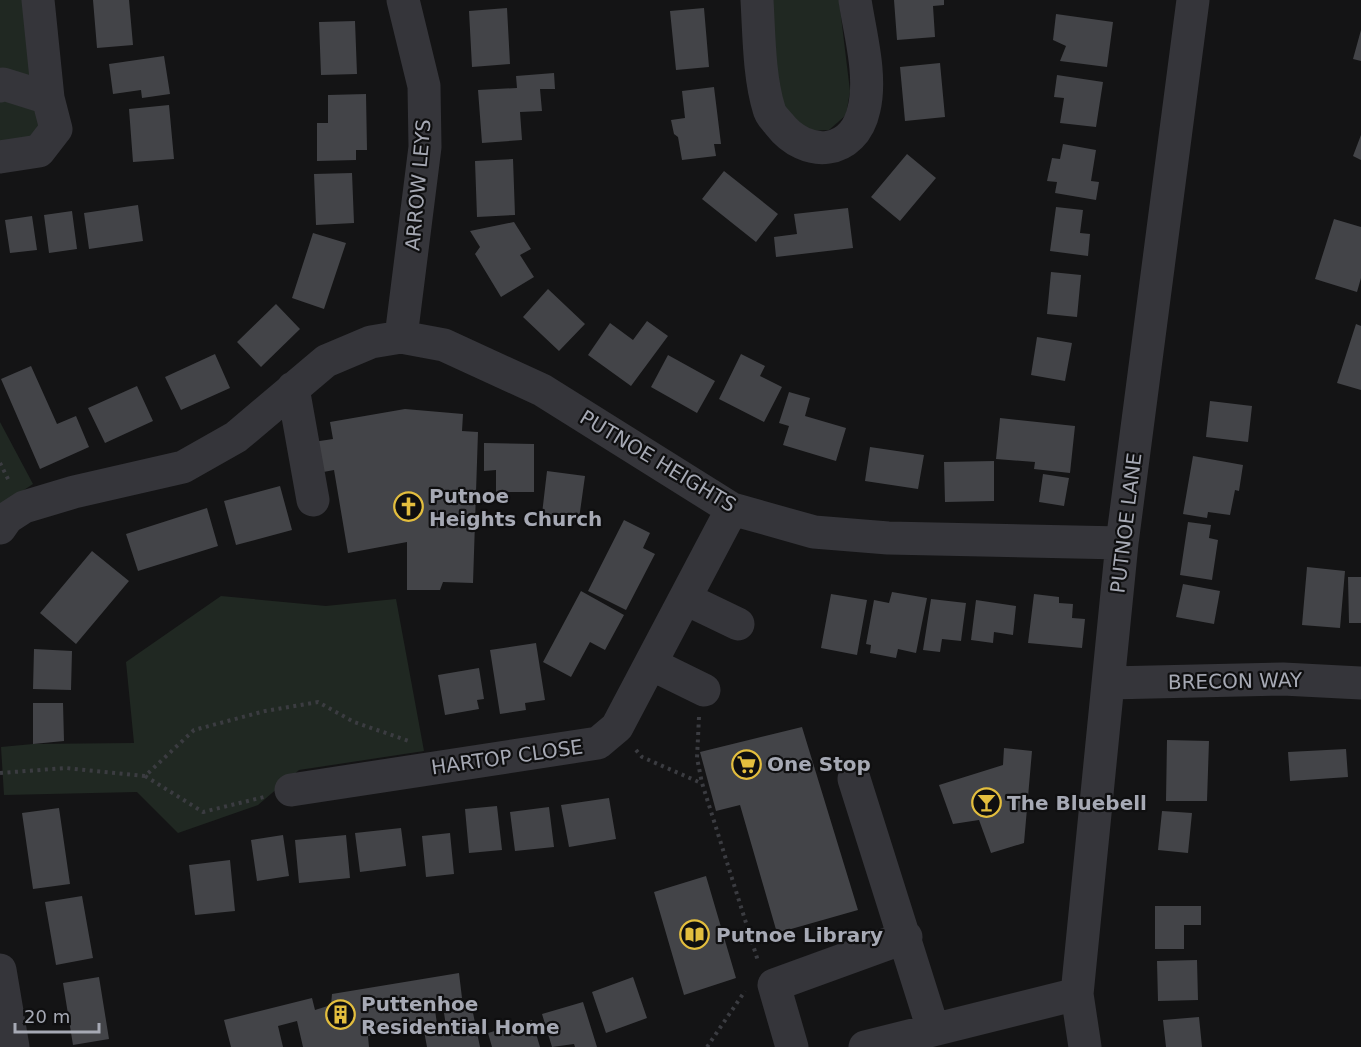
<svg xmlns="http://www.w3.org/2000/svg" width="1361" height="1047" font-family="'DejaVu Sans',sans-serif">
  <style>
    .green { fill: #202822 }
    .building { fill: #434448 }
    .lines { fill: none; stroke-linecap: round; stroke-linejoin: round }
    .path { stroke: #3b3c41; stroke-width: 4; stroke-dasharray: 3 4.5; stroke-linecap: butt }
    .minor { stroke: #35353a; stroke-width: 33 }
    .labels { text-anchor: middle; dominant-baseline: central; stroke-width: 4.5; stroke-linejoin: round; paint-order: stroke }
    .street-label { font-size: 20px; fill: #a6a9b4; stroke: #0f0f10 }
    .poi-label { font-size: 20px; font-weight: bold; fill: #a6a9b4; stroke: #0f0f10; text-anchor: start }
  </style>
  <rect width="100%" height="100%" fill="#141415"/>
  <!-- green -->
  <path class="green" d="M 0,0 L 26,0 L 45,122 L 36,142 L 0,147 Z
    M 769,0 L 839,0 L 850,91 L 846,115 L 829,130 L 803,131 L 781,103 Z
    M 0,422 L 33,484 L 0,506 Z
    M 221,596 L 326,606 L 396,599 L 424,751 L 299,770 L 258,805 L 178,833 L 137,792 L 4,795 L 1,747 L 33,744 L 134,743 L 126,662 Z"/>
  <!-- building -->
  <path class="building" d="M 93,0 L 129,0 L 133,45 L 97,48 Z
    M 894,0 L 944,0 L 944,5 L 933,6 L 935,37 L 897,40 Z
    M 507,8 L 510,64 L 472,67 L 469,11 Z
    M 704,8 L 709,67 L 676,70 L 670,11 Z
    M 1056,14 L 1113,22 L 1107,67 L 1060,61 L 1066,46 L 1053,40 Z
    M 355,21 L 357,74 L 321,75 L 319,22 Z
    M 1361,30 L 1361,61 L 1353,59 Z
    M 164,56 L 170,94 L 142,98 L 141,90 L 113,94 L 109,64 Z
    M 940,63 L 945,117 L 905,121 L 900,67 Z
    M 554,73 L 555,89 L 540,89 L 542,111 L 520,112 L 522,140 L 482,143 L 478,90 L 517,88 L 516,76 Z
    M 1057,75 L 1103,82 L 1096,127 L 1060,123 L 1064,98 L 1054,97 Z
    M 714,87 L 721,144 L 714,144 L 716,156 L 682,160 L 678,137 L 674,134 L 671,120 L 685,118 L 682,91 Z
    M 366,94 L 367,150 L 356,150 L 356,160 L 317,161 L 317,123 L 328,123 L 328,95 Z
    M 169,105 L 174,159 L 133,162 L 129,109 Z
    M 1361,135 L 1361,160 L 1353,156 Z
    M 1063,144 L 1096,150 L 1091,181 L 1099,182 L 1096,200 L 1055,193 L 1057,182 L 1047,181 L 1052,158 L 1060,159 Z
    M 907,154 L 936,178 L 900,221 L 871,197 Z
    M 513,159 L 515,215 L 477,217 L 475,161 Z
    M 724,171 L 778,214 L 756,242 L 702,199 Z
    M 352,173 L 354,223 L 316,225 L 314,174 Z
    M 138,205 L 143,241 L 89,249 L 84,213 Z
    M 1056,207 L 1083,210 L 1080,233 L 1090,234 L 1088,256 L 1050,251 Z
    M 848,208 L 853,248 L 776,257 L 774,237 L 797,234 L 794,214 Z
    M 72,211 L 77,249 L 49,253 L 44,215 Z
    M 32,216 L 37,250 L 10,253 L 5,220 Z
    M 1334,219 L 1361,227 L 1361,278 L 1357,292 L 1315,279 Z
    M 514,222 L 531,249 L 520,255 L 534,277 L 501,297 L 475,254 L 480,247 L 470,231 Z
    M 313,233 L 346,243 L 324,309 L 292,298 Z
    M 1051,272 L 1081,275 L 1077,317 L 1047,314 Z
    M 548,289 L 585,324 L 559,351 L 523,317 Z
    M 276,304 L 300,329 L 261,367 L 237,342 Z
    M 647,321 L 668,336 L 631,386 L 588,355 L 610,323 L 633,340 Z
    M 1356,324 L 1361,326 L 1361,390 L 1337,383 Z
    M 1037,337 L 1072,343 L 1065,381 L 1031,375 Z
    M 215,354 L 230,388 L 181,410 L 165,377 Z
    M 741,354 L 765,366 L 760,376 L 782,387 L 764,422 L 719,399 Z
    M 668,355 L 715,381 L 697,413 L 651,387 Z
    M 31,366 L 57,424 L 76,416 L 89,447 L 40,469 L 1,379 Z
    M 137,386 L 153,421 L 105,443 L 88,408 Z
    M 789,392 L 810,398 L 805,416 L 846,428 L 836,461 L 783,445 L 789,426 L 779,423 Z
    M 1210,401 L 1252,406 L 1248,442 L 1206,437 Z
    M 405,409 L 463,414 L 462,431 L 478,432 L 473,583 L 443,582 L 440,590 L 407,590 L 407,542 L 348,553 L 334,470 L 318,473 L 313,442 L 333,439 L 330,422 Z
    M 1000,418 L 1075,426 L 1070,473 L 1034,469 L 1035,462 L 996,459 Z
    M 484,443 L 534,444 L 534,492 L 496,492 L 496,470 L 484,471 Z
    M 870,447 L 924,455 L 918,489 L 865,481 Z
    M 1193,456 L 1243,465 L 1239,491 L 1235,490 L 1230,515 L 1208,512 L 1207,518 L 1183,514 Z
    M 994,461 L 994,501 L 945,502 L 944,462 Z
    M 547,471 L 585,476 L 579,519 L 542,514 Z
    M 1043,474 L 1069,478 L 1064,506 L 1039,502 Z
    M 280,486 L 292,530 L 236,545 L 224,501 Z
    M 207,508 L 218,546 L 138,571 L 126,534 Z
    M 624,520 L 650,533 L 643,548 L 655,554 L 626,610 L 588,591 Z
    M 1188,522 L 1211,525 L 1209,538 L 1218,540 L 1212,580 L 1180,575 Z
    M 92,551 L 129,581 L 76,644 L 40,613 Z
    M 1307,567 L 1345,571 L 1340,628 L 1302,625 Z
    M 1348,577 L 1361,577 L 1361,623 L 1349,623 Z
    M 1183,584 L 1220,591 L 1214,624 L 1176,617 Z
    M 581,591 L 624,615 L 605,650 L 590,642 L 571,677 L 543,662 Z
    M 892,592 L 927,598 L 916,653 L 898,649 L 896,658 L 870,653 L 871,645 L 866,644 L 874,600 L 889,603 Z
    M 831,594 L 867,600 L 857,655 L 821,648 Z
    M 1034,594 L 1059,597 L 1059,603 L 1073,604 L 1072,618 L 1085,619 L 1082,648 L 1028,643 Z
    M 931,599 L 966,603 L 961,641 L 942,639 L 940,652 L 923,650 Z
    M 976,600 L 1016,606 L 1013,635 L 994,632 L 993,643 L 971,640 Z
    M 536,643 L 545,700 L 525,703 L 526,710 L 500,714 L 490,650 Z
    M 34,649 L 72,651 L 71,690 L 33,689 Z
    M 479,668 L 484,699 L 477,700 L 479,709 L 445,715 L 438,675 Z
    M 33,703 L 63,703 L 64,741 L 33,744 Z
    M 802,727 L 858,910 L 777,933 L 740,805 L 716,811 L 700,752 Z
    M 1167,740 L 1209,741 L 1207,801 L 1166,801 Z
    M 1004,748 L 1032,751 L 1024,843 L 991,853 L 979,820 L 953,824 L 939,785 L 1003,765 Z
    M 1346,749 L 1348,777 L 1290,781 L 1288,752 Z
    M 609,798 L 616,839 L 569,847 L 561,805 Z
    M 497,806 L 502,850 L 469,853 L 465,809 Z
    M 549,807 L 554,847 L 515,851 L 510,812 Z
    M 59,808 L 70,884 L 33,889 L 22,813 Z
    M 1162,811 L 1192,813 L 1188,853 L 1158,850 Z
    M 401,828 L 406,866 L 360,872 L 355,833 Z
    M 450,833 L 454,874 L 426,877 L 422,836 Z
    M 283,835 L 289,876 L 257,881 L 251,840 Z
    M 346,835 L 350,878 L 299,883 L 295,840 Z
    M 230,860 L 235,911 L 195,915 L 189,865 Z
    M 706,876 L 736,978 L 684,995 L 654,892 Z
    M 82,896 L 93,958 L 56,965 L 45,902 Z
    M 1155,906 L 1201,906 L 1201,925 L 1184,925 L 1184,949 L 1155,949 Z
    M 1197,960 L 1198,1000 L 1158,1001 L 1157,961 Z
    M 459,973 L 462,998 L 434,1003 L 437,1024 L 368,1036 L 369,1047 L 303,1047 L 297,1021 L 278,1026 L 283,1047 L 231,1047 L 224,1020 L 312,998 L 315,1010 L 331,1005 L 332,994 Z
    M 99,977 L 109,1039 L 73,1045 L 63,983 Z
    M 633,977 L 647,1018 L 606,1033 L 592,992 Z
    M 583,1002 L 597,1047 L 575,1047 L 574,1044 L 552,1047 L 542,1014 Z
    M 472,1008 L 480,1047 L 427,1047 L 424,1031 L 446,1026 L 444,1013 Z
    M 1199,1017 L 1202,1047 L 1166,1047 L 1163,1020 Z
    M 532,1020 L 540,1047 L 492,1047 L 488,1033 Z"/>
  <g class="lines">
    <!-- path -->
    <path class="path" d="M 0,463 L 9,481
      M 699,717 L 697,758 L 702,783 L 758,961
      M 636,750 L 642,757 L 701,783
      M 0,773 L 66,768 L 145,776 L 194,730 L 265,711 L 318,702 L 354,722 L 409,741
      M 145,776 L 203,812 L 264,797
      M 707,1047 L 745,991"/>
    <!-- minor -->
    <path class="minor" d="M 38,0 L 48,98
      M 757,0 C 759,34 759,77 769,109 C 770,115 776,120 779,124 C 806,159 854,156 864,109 C 872,75 860,34 855,0
      M 0,86 L 3,84 L 48,98 L 56,129 L 39,151 L 0,157
      M 401,337 L 425,147 L 424,86 L 403,0
      M 293,388 L 313,500
      M 0,528 L 7,518 L 24,507 L 74,492 L 183,467 L 236,437 L 326,361 L 371,342 L 401,337 L 444,345 L 542,390 L 732,509 L 814,532 L 888,538 L 1122,543
      M 686,599 L 738,624
      M 651,664 L 704,690
      M 1109,683 L 1283,679 L 1361,683
      M 854,779 L 933,1029
      M 291,790 L 598,743 L 617,727 L 732,509
      M 0,970 L 13,1047
      M 792,1047 L 774,985 L 906,937
      M 865,1047 L 1077,994
      M 1085,1047 L 1077,994 L 1122,543 L 1193,0"/>
  </g>
  <!-- icons -->
  <defs>
    <symbol id="church-ring" viewBox="-11 -11 22 22"><circle r="9.5" fill="#0f0f10" stroke="#e3be3e" stroke-width="1.5"/><path d="M-1.2-6h2.4v3.5h3.3v2.4h-3.3V6h-2.4V-.1h-3.3v-2.4h3.3Z" fill="#e3be3e"/></symbol>
    <symbol id="supermarket-ring" viewBox="-11 -11 22 22"><circle r="9.5" fill="#0f0f10" stroke="#e3be3e" stroke-width="1.5"/><path d="M-6-5.5h2.5l.6 2H6L4.5 2H-2.5L-4.4-4H-6ZM-1.5 3.2a1.3 1.3 0 1 0 .1 0ZM3 3.2a1.3 1.3 0 1 0 .1 0Z" fill="#e3be3e"/></symbol>
    <symbol id="bar-ring" viewBox="-11 -11 22 22"><circle r="9.5" fill="#0f0f10" stroke="#e3be3e" stroke-width="1.5"/><path d="M-6-5H6L.8 .8V4.5H3.5V6h-7V4.5H-.8V.8Z" fill="#e3be3e"/></symbol>
    <symbol id="library-ring" viewBox="-11 -11 22 22"><circle r="9.5" fill="#0f0f10" stroke="#e3be3e" stroke-width="1.5"/><path d="M-6-4Q-3-5.5-.7-3.5V5Q-3 3-6 4ZM6-4Q3-5.5 .7-3.5V5Q3 3 6 4Z" fill="#e3be3e"/></symbol>
    <symbol id="building-ring" viewBox="-11 -11 22 22"><circle r="9.5" fill="#0f0f10" stroke="#e3be3e" stroke-width="1.5"/><path d="M-4-6H4V6H1V3H-1V6H-4ZM-2.5-4.3h1.7v1.8h-1.7ZM.8-4.3h1.7v1.8H.8ZM-2.5-1h1.7V.8h-1.7ZM.8-1h1.7V.8H.8Z" fill="#e3be3e"/></symbol>
  </defs>
  <g fill-rule="evenodd">
    <use href="#church-ring" x="392" y="490" width="33" height="33"/>
    <use href="#supermarket-ring" x="730" y="748" width="33" height="33"/>
    <use href="#bar-ring" x="970" y="786" width="33" height="33"/>
    <use href="#library-ring" x="678" y="918" width="33" height="33"/>
    <use href="#building-ring" x="324" y="998" width="33" height="33"/>
  </g>
  <g class="labels">
    <!-- street labels -->
    <g class="street-label">
      <text transform="translate(418 185) rotate(-85)">ARROW LEYS</text>
      <text transform="translate(658 461) rotate(31)">PUTNOE HEIGHTS</text>
      <text transform="translate(1126 523) rotate(-83)">PUTNOE LANE</text>
      <text transform="translate(1235 681) rotate(-1)">BRECON WAY</text>
      <text transform="translate(507 757) rotate(-8)">HARTOP CLOSE</text>
    </g>
    <!-- poi labels -->
    <g class="poi-label">
      <text x="429" y="496">Putnoe<tspan x="429" dy="23">Heights Church</tspan></text>
      <text x="767" y="764">One Stop</text>
      <text x="1007" y="803">The Bluebell</text>
      <text x="716" y="935">Putnoe Library</text>
      <text x="361" y="1004">Puttenhoe<tspan x="361" dy="23">Residential Home</tspan></text>
    </g>
  </g>
  <!-- scale -->
  <path d="M15 1023v9h84v-9" fill="none" stroke="#a6a9b4" stroke-width="3"/>
  <text x="24" y="1023" font-size="18" fill="#a6a9b4" stroke="#0f0f10" stroke-width="4.5" paint-order="stroke">20 m</text>
</svg>
